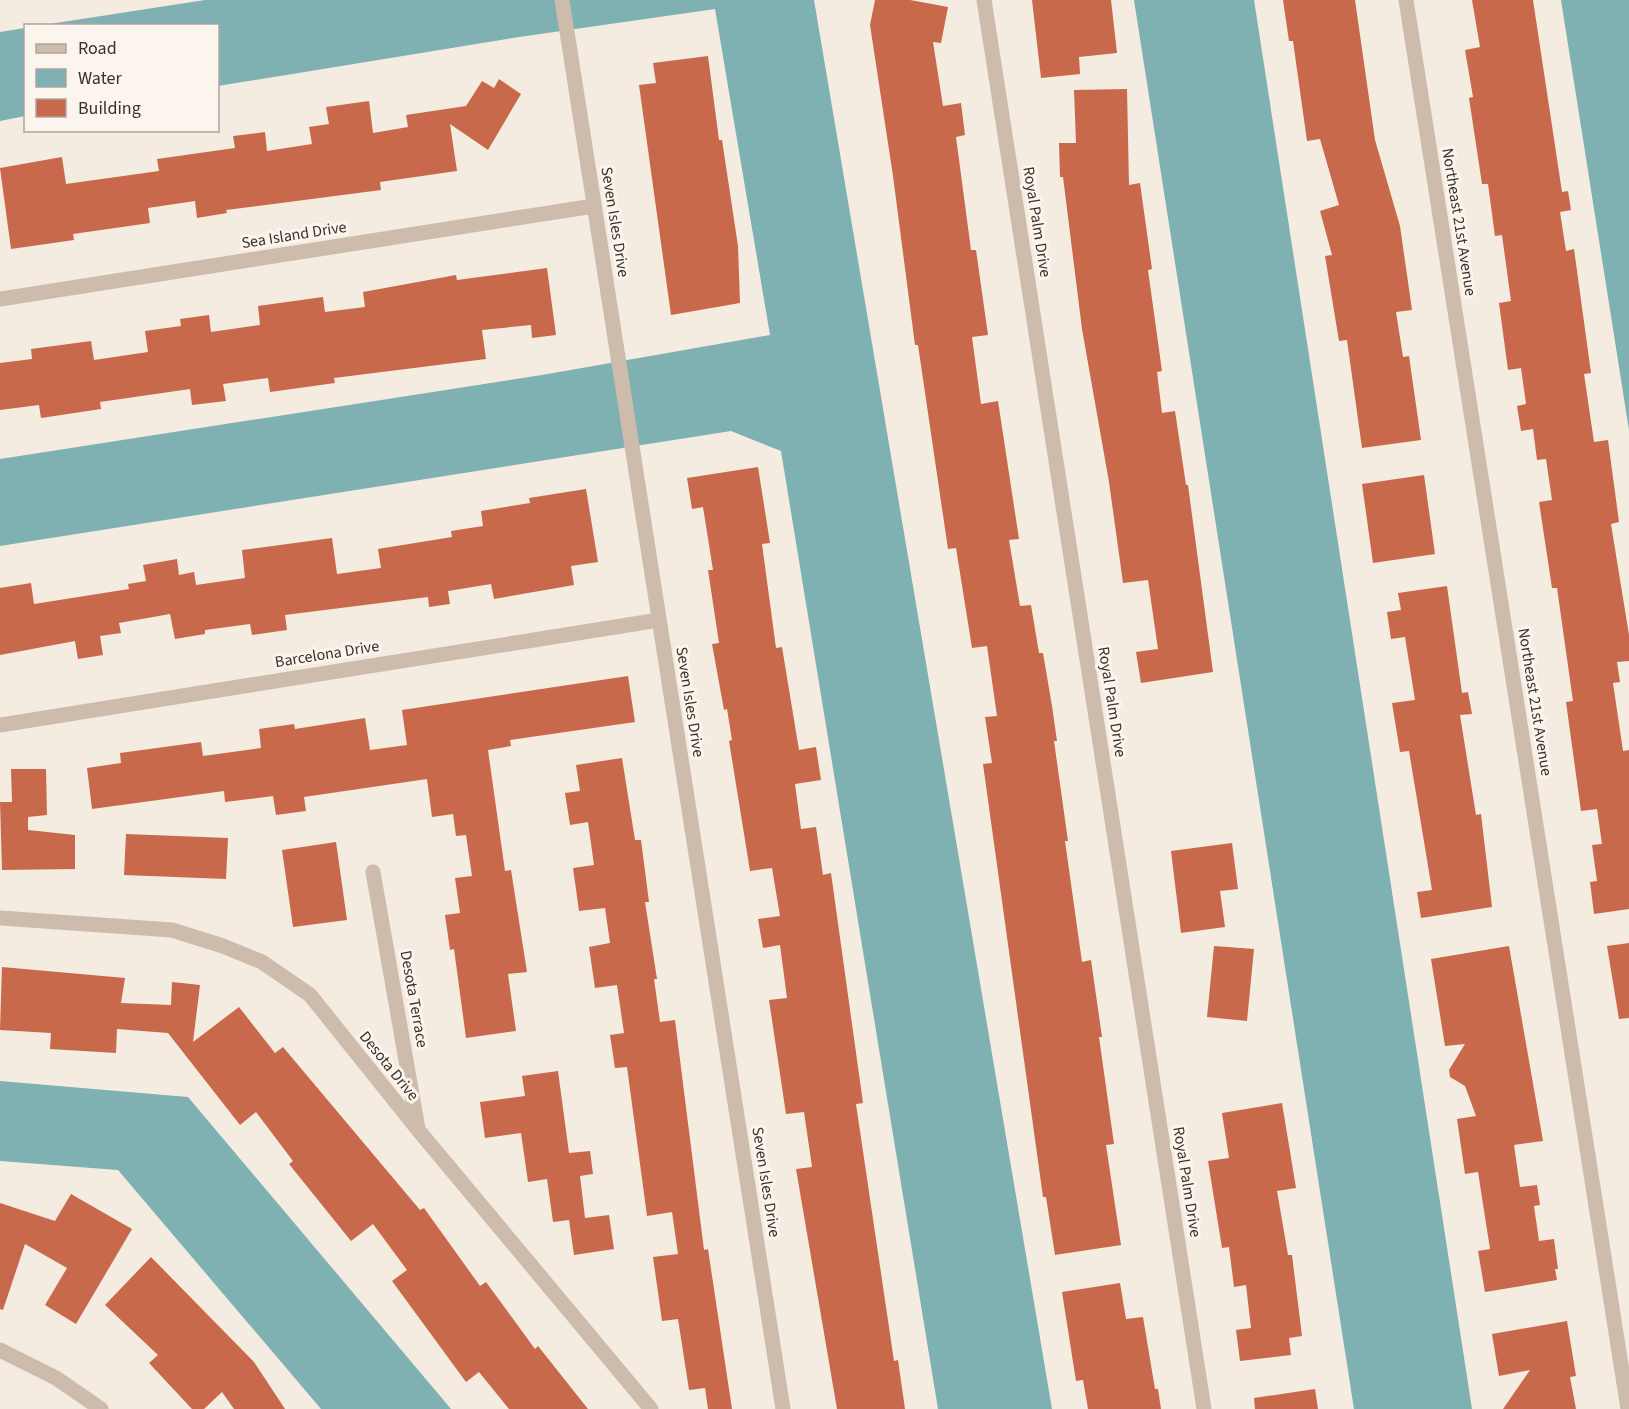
<svg xmlns="http://www.w3.org/2000/svg" width="1629" height="1409" font-family="'Source Sans 3',sans-serif">
  <style>
    .water { fill: #7fb0b2 }
    .building { fill: #c8694b }
    .lines { fill: none; stroke-linecap: round; stroke-linejoin: round }
    .minor { stroke: #cdbbac; stroke-width: 15 }
    .labels { text-anchor: middle; dominant-baseline: central; stroke-width: 6; stroke-linejoin: round; paint-order: stroke }
    .street-label { font-size: 16px; fill: #3b302b; stroke: #fbf5ee }
  </style>
  <rect width="100%" height="100%" fill="#f4ebe1"/>
  <!-- water -->
  <path class="water" d="M 205,0 L 814,0 L 1052,1409 L 938,1409 L 781,451 L 731,431 L 0,546 L 0,459 L 542,375 L 770,335 L 715,9 L 519,37 L 218,86 L 218,26 L 43,25 Z
    M 1134,0 L 1254,0 L 1472,1409 L 1354,1409 Z
    M 1561,0 L 1629,0 L 1629,430 Z
    M 25,28 L 25,116 L 0,121 L 0,32 Z
    M 0,1081 L 188,1097 L 451,1409 L 321,1409 L 118,1170 L 0,1161 Z"/>
  <!-- building -->
  <path class="building" d="M 875,0 L 910,0 L 948,7 L 941,43 L 933,42 L 943,106 L 961,103 L 965,135 L 956,137 L 971,250 L 976,250 L 988,335 L 972,337 L 981,404 L 998,401 L 1019,539 L 1009,540 L 1020,606 L 1031,605 L 1039,653 L 1043,653 L 1052,706 L 1057,741 L 1054,741 L 1068,841 L 1065,841 L 1082,962 L 1091,960 L 1102,1037 L 1099,1037 L 1114,1144 L 1106,1145 L 1121,1245 L 1055,1255 L 1046,1197 L 1043,1197 L 983,764 L 992,763 L 985,717 L 997,716 L 987,646 L 972,648 L 956,548 L 948,549 L 918,345 L 915,345 L 893,176 L 870,25 Z
    M 1032,0 L 1111,0 L 1117,53 L 1079,57 L 1080,74 L 1041,78 Z
    M 1283,0 L 1355,0 L 1375,140 L 1400,226 L 1412,310 L 1396,312 L 1403,357 L 1409,356 L 1421,440 L 1362,448 L 1347,340 L 1339,341 L 1325,256 L 1332,255 L 1320,211 L 1339,205 L 1320,139 L 1307,141 L 1293,41 L 1289,41 Z
    M 1472,0 L 1533,0 L 1562,192 L 1568,191 L 1571,210 L 1560,212 L 1566,251 L 1574,249 L 1591,373 L 1584,374 L 1594,442 L 1608,440 L 1619,522 L 1611,524 L 1629,635 L 1629,661 L 1617,662 L 1620,682 L 1613,683 L 1623,751 L 1629,750 L 1629,909 L 1594,914 L 1590,882 L 1597,881 L 1592,845 L 1602,844 L 1597,809 L 1581,811 L 1566,702 L 1573,701 L 1557,588 L 1552,588 L 1539,502 L 1552,500 L 1546,459 L 1537,460 L 1533,429 L 1521,431 L 1517,406 L 1526,404 L 1521,368 L 1508,370 L 1499,303 L 1511,301 L 1502,235 L 1495,236 L 1488,184 L 1482,184 L 1469,98 L 1473,97 L 1465,50 L 1480,47 Z
    M 708,56 L 719,140 L 722,140 L 738,246 L 740,303 L 671,315 L 639,85 L 656,83 L 653,63 Z
    M 499,79 L 521,94 L 488,150 L 450,124 L 457,171 L 380,182 L 381,190 L 226,210 L 227,213 L 197,218 L 195,201 L 148,208 L 150,223 L 73,234 L 74,240 L 11,249 L 0,168 L 62,157 L 66,184 L 159,171 L 157,159 L 235,148 L 233,136 L 265,132 L 267,151 L 312,144 L 309,127 L 329,124 L 326,107 L 369,101 L 373,133 L 408,127 L 406,115 L 466,106 L 482,81 L 494,88 Z
    M 1127,89 L 1129,185 L 1140,183 L 1152,269 L 1148,270 L 1162,371 L 1157,372 L 1162,413 L 1175,411 L 1186,485 L 1188,485 L 1213,672 L 1141,683 L 1136,652 L 1158,649 L 1148,580 L 1123,583 L 1109,482 L 1082,329 L 1063,177 L 1060,177 L 1059,143 L 1076,143 L 1074,90 Z
    M 547,268 L 556,335 L 532,338 L 531,325 L 482,330 L 486,359 L 334,378 L 335,383 L 270,392 L 268,378 L 223,384 L 226,401 L 192,405 L 190,389 L 100,402 L 101,409 L 41,418 L 39,405 L 0,410 L 0,363 L 32,359 L 31,349 L 91,341 L 94,360 L 148,352 L 145,331 L 181,326 L 180,319 L 209,315 L 211,332 L 260,325 L 258,306 L 323,297 L 325,312 L 365,307 L 363,292 L 456,275 L 457,280 Z
    M 758,467 L 770,543 L 762,544 L 776,648 L 782,647 L 799,750 L 816,747 L 821,780 L 795,784 L 801,829 L 816,827 L 823,875 L 831,873 L 863,1103 L 856,1104 L 894,1361 L 898,1360 L 905,1409 L 837,1409 L 796,1169 L 812,1167 L 804,1112 L 786,1114 L 769,1000 L 787,998 L 780,945 L 763,948 L 758,919 L 780,916 L 772,868 L 750,871 L 729,741 L 732,740 L 727,709 L 724,710 L 712,644 L 719,643 L 708,570 L 713,570 L 703,507 L 692,509 L 687,478 Z
    M 1424,475 L 1435,554 L 1373,563 L 1362,484 Z
    M 586,489 L 598,562 L 571,566 L 574,585 L 494,599 L 491,584 L 448,591 L 450,604 L 429,607 L 428,597 L 285,615 L 287,630 L 252,635 L 250,624 L 205,630 L 205,634 L 175,639 L 170,614 L 119,623 L 121,633 L 100,636 L 103,655 L 78,659 L 75,641 L 0,655 L 0,588 L 31,583 L 34,604 L 129,589 L 128,584 L 146,581 L 143,565 L 177,559 L 179,575 L 194,572 L 196,585 L 245,578 L 242,550 L 332,538 L 337,574 L 381,568 L 378,549 L 452,537 L 451,531 L 483,526 L 481,511 L 530,503 L 529,498 Z
    M 1447,586 L 1462,693 L 1468,692 L 1472,714 L 1460,715 L 1476,815 L 1481,814 L 1492,907 L 1421,918 L 1417,892 L 1432,890 L 1409,751 L 1400,752 L 1392,703 L 1415,700 L 1405,637 L 1391,639 L 1387,612 L 1401,610 L 1398,593 Z
    M 628,676 L 635,722 L 510,740 L 511,746 L 488,750 L 505,871 L 511,870 L 527,972 L 508,974 L 516,1031 L 466,1038 L 454,949 L 450,950 L 445,915 L 460,913 L 455,878 L 472,876 L 466,835 L 456,836 L 453,814 L 432,817 L 427,779 L 304,797 L 306,811 L 276,815 L 273,796 L 225,802 L 224,791 L 92,809 L 87,768 L 121,763 L 120,753 L 201,742 L 203,756 L 261,748 L 259,729 L 294,724 L 295,729 L 365,718 L 370,750 L 407,745 L 402,710 Z
    M 622,758 L 635,840 L 641,840 L 649,902 L 645,902 L 657,979 L 654,979 L 660,1022 L 675,1020 L 704,1250 L 708,1249 L 732,1409 L 708,1409 L 705,1388 L 689,1390 L 678,1319 L 662,1321 L 653,1257 L 678,1254 L 672,1212 L 647,1216 L 627,1067 L 615,1068 L 610,1035 L 624,1033 L 617,985 L 595,988 L 589,947 L 610,943 L 605,908 L 579,911 L 573,868 L 594,865 L 588,822 L 570,825 L 565,793 L 580,791 L 576,765 Z
    M 11,769 L 46,769 L 47,815 L 28,817 L 28,830 L 75,835 L 75,869 L 2,870 L 0,802 L 12,802 Z
    M 126,834 L 228,838 L 226,879 L 124,875 Z
    M 336,842 L 347,920 L 293,927 L 282,850 Z
    M 1232,843 L 1238,889 L 1220,891 L 1225,927 L 1181,933 L 1171,851 Z
    M 1629,943 L 1629,1018 L 1619,1019 L 1607,946 Z
    M 1214,946 L 1254,949 L 1247,1021 L 1207,1017 Z
    M 1509,946 L 1543,1141 L 1514,1145 L 1520,1187 L 1537,1185 L 1540,1205 L 1534,1206 L 1539,1241 L 1554,1239 L 1558,1269 L 1555,1269 L 1557,1280 L 1485,1292 L 1478,1251 L 1490,1249 L 1478,1172 L 1465,1174 L 1457,1119 L 1476,1116 L 1465,1086 L 1450,1077 L 1449,1070 L 1465,1044 L 1445,1046 L 1431,959 Z
    M 2,967 L 125,978 L 121,1003 L 171,1005 L 172,982 L 200,985 L 193,1042 L 239,1007 L 275,1053 L 283,1047 L 420,1210 L 424,1208 L 480,1286 L 486,1282 L 535,1349 L 538,1346 L 588,1409 L 509,1409 L 479,1372 L 466,1382 L 392,1281 L 407,1270 L 373,1224 L 351,1241 L 289,1164 L 293,1161 L 256,1112 L 240,1125 L 168,1033 L 117,1029 L 116,1053 L 50,1049 L 51,1033 L 0,1030 Z
    M 558,1071 L 569,1153 L 590,1151 L 593,1174 L 580,1176 L 585,1218 L 609,1215 L 614,1249 L 574,1255 L 569,1220 L 553,1222 L 547,1179 L 528,1182 L 521,1133 L 485,1138 L 480,1102 L 525,1096 L 522,1076 Z
    M 1282,1103 L 1296,1188 L 1277,1191 L 1288,1255 L 1292,1255 L 1302,1336 L 1289,1338 L 1291,1355 L 1240,1361 L 1236,1330 L 1251,1328 L 1246,1285 L 1234,1287 L 1229,1247 L 1222,1248 L 1208,1161 L 1229,1158 L 1222,1113 Z
    M 71,1194 L 132,1229 L 76,1324 L 45,1305 L 67,1268 L 25,1244 L 3,1310 L 0,1309 L 0,1203 L 55,1221 Z
    M 151,1257 L 254,1362 L 285,1409 L 234,1409 L 222,1392 L 204,1409 L 192,1409 L 149,1363 L 158,1355 L 105,1305 Z
    M 1120,1283 L 1126,1319 L 1143,1317 L 1155,1389 L 1158,1389 L 1161,1409 L 1088,1409 L 1083,1380 L 1076,1381 L 1062,1292 Z
    M 1567,1321 L 1576,1376 L 1570,1377 L 1576,1409 L 1503,1409 L 1530,1370 L 1499,1376 L 1492,1334 Z
    M 1315,1389 L 1318,1409 L 1255,1409 L 1254,1398 Z"/>
  <g class="lines">
    <!-- minor -->
    <path class="minor" d="M 562,0 L 783,1409
      M 984,0 L 1204,1409
      M 1406,0 L 1628,1409
      M 0,299 L 594,206
      M 0,725 L 659,620
      M 373,872 L 418,1129
      M 0,918 L 172,930 L 223,946 L 262,962 L 310,995 L 419,1131 L 651,1409
      M 0,1350 L 56,1378 L 101,1409"/>
  </g>
  <g class="labels">
    <!-- street labels -->
    <g class="street-label">
      <text transform="translate(615 222) rotate(81)">Seven Isles Drive</text>
      <text transform="translate(1037 222) rotate(81)">Royal Palm Drive</text>
      <text transform="translate(1459 222) rotate(81)">Northeast 21st Avenue</text>
      <text transform="translate(294 235) rotate(-9)">Sea Island Drive</text>
      <text transform="translate(327 654) rotate(-9)">Barcelona Drive</text>
      <text transform="translate(690 702) rotate(81)">Seven Isles Drive</text>
      <text transform="translate(1112 702) rotate(81)">Royal Palm Drive</text>
      <text transform="translate(1535 702) rotate(81)">Northeast 21st Avenue</text>
      <text transform="translate(414 999) rotate(80)">Desota Terrace</text>
      <text transform="translate(389 1066) rotate(51)">Desota Drive</text>
      <text transform="translate(766 1182) rotate(81)">Seven Isles Drive</text>
      <text transform="translate(1187 1182) rotate(81)">Royal Palm Drive</text>
    </g>
  </g>
  <!-- legend -->
  <rect x="24" y="24" width="195" height="108" fill="#fbf5ee" stroke="#aea6a0" stroke-width="1.5"/>
  <rect x="36" y="44" width="30" height="9" fill="#cdbbac" stroke="#aea6a0" stroke-width="1.5"/>
  <text x="78" y="54" font-size="18" fill="#3b302b">Road</text>
  <rect x="36" y="69" width="30" height="18" fill="#7fb0b2" stroke="#aea6a0" stroke-width="1.5"/>
  <text x="78" y="84" font-size="18" fill="#3b302b">Water</text>
  <rect x="36" y="99" width="30" height="18" fill="#c8694b" stroke="#aea6a0" stroke-width="1.5"/>
  <text x="78" y="114" font-size="18" fill="#3b302b">Building</text>
</svg>
